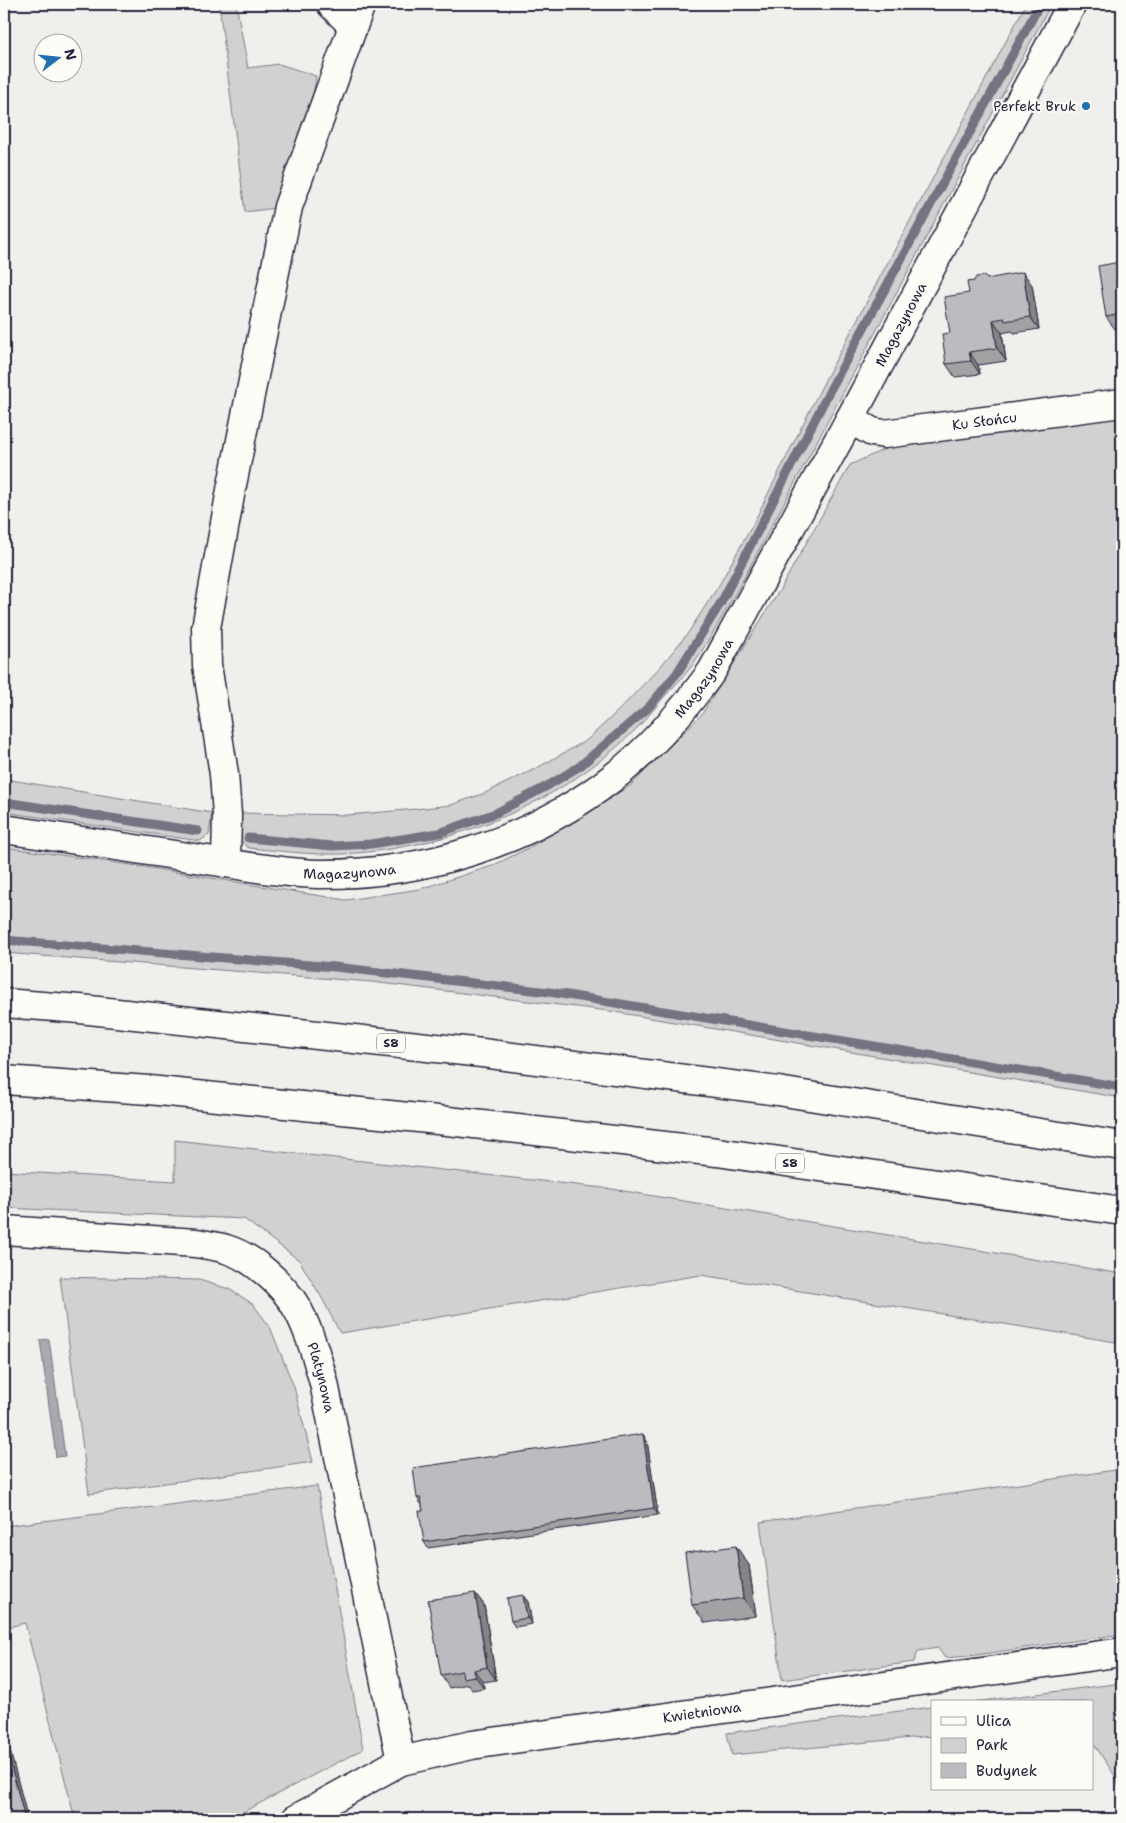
<svg xmlns="http://www.w3.org/2000/svg" width="1126" height="1823" font-family="'Shantell Sans',sans-serif">
  <style>
    .green { fill: #d2d1d1; stroke: #7a7a86 }
    .water { fill: #a9a9b0; stroke: #737381 }
    .lines { fill: none; stroke-linecap: round; stroke-linejoin: round }
    .stream { stroke: #737381; stroke-width: 9 }
    .minor-casing { stroke: #22223b; stroke-width: 31 }
    .highway-casing { stroke: #22223b; stroke-width: 31 }
    .minor { stroke: #fdfcf7; stroke-width: 28 }
    .highway { stroke: #fdfcf7; stroke-width: 28 }
    .wall { fill: #a2a2a5; stroke: #22223b }
    .shaded-wall { fill: #848486; stroke: #22223b }
    .building { fill: #bcbcc0; stroke: #22223b }
    .poi-dot { fill: #1f6fb2; stroke: #fdfcf7; stroke-width: 2 }
    .labels { text-anchor: middle; dominant-baseline: central; stroke-width: 4; stroke-linejoin: round; paint-order: stroke }
    .shield { fill: #fdfcf7; stroke: #646373; stroke-width: 1 }
    .shield-label { font-size: 12px; font-weight: bold; fill: #22223b }
    .poi-label { font-size: 14px; fill: #22223b; stroke: #fdfcf7; text-anchor: end }
    .street-label { font-size: 14px; fill: #22223b; stroke: #fdfcf7 }
  </style>
  <rect width="100%" height="100%" fill="#f0efec"/>
  <filter id="ink" filterUnits="userSpaceOnUse"><feTurbulence type="fractalNoise" baseFrequency=".02" numOctaves="2"/><feDisplacementMap in="SourceGraphic" scale="10" xChannelSelector="R" yChannelSelector="G"/><feConvolveMatrix kernelMatrix="1 2 1 2 8 2 1 2 1" color-interpolation-filters="sRGB"/></filter>
  <g filter="url(#ink)">
    <!-- green -->
    <path class="green" d="M 219,4 L 236,4 L 248,68 L 279,64 L 316,76 L 313,98 L 275,208 L 245,212 Z
      M 1026,4 L 1051,4 L 745,576 C 727,607 711,639 691,667 C 683,678 672,688 663,698 C 655,708 647,718 638,727 C 562,804 451,848 343,854 C 312,855 280,851 249,848 C 235,839 239,828 239,813 L 347,815 L 406,810 L 451,805 L 485,793 L 537,768 L 587,740 L 619,710 L 661,666 L 688,633 L 719,585 L 752,526 L 825,380 Z
      M 1122,414 L 1122,1098 L 609,1011 L 372,982 L 4,953 L 4,847 L 138,866 L 346,900 L 420,889 L 492,866 L 532,846 L 631,785 L 702,714 L 781,588 L 850,465 L 896,444 Z
      M 4,779 L 212,813 L 209,835 L 200,841 L 4,812 Z
      M 175,1140 L 612,1189 L 1122,1274 L 1122,1343 L 701,1275 L 340,1333 L 323,1300 L 299,1260 L 244,1219 L 4,1208 L 4,1171 L 175,1181 Z
      M 60,1277 L 199,1280 L 229,1289 L 253,1304 L 270,1327 L 294,1387 L 313,1462 L 89,1494 Z
      M 1122,1469 L 1122,1634 L 969,1656 L 945,1658 L 938,1648 L 918,1651 L 914,1662 L 782,1680 L 760,1522 Z
      M 317,1486 L 363,1749 L 230,1819 L 75,1819 L 25,1623 L 4,1628 L 4,1526 Z
      M 1122,1683 L 1122,1796 L 1115,1776 L 1092,1741 L 1092,1702 L 974,1702 Z
      M 932,1707 L 932,1736 L 732,1755 L 727,1733 Z"/>
    <!-- water -->
    <path class="water" d="M 49,1339 L 65,1456 L 56,1457 L 40,1340 Z"/>
    <g class="lines">
      <!-- stream -->
      <path class="stream" d="M 4,802 L 198,831
        M 248,838 L 332,846 L 371,844 L 439,833 L 496,813 L 549,785 L 580,766 L 648,708 L 677,673 L 722,601 L 830,390 L 1040,4
        M 4,940 L 335,967 L 549,992 L 1122,1087"/>
      <defs>
        <g id="minor">
          <path d="M 331,4 L 352,25"/>
          <path id="s1" d="M 850,419 L 872,432 L 884,434 L 1122,403"/>
          <path id="s2" d="M 4,829 C 70,839 135,849 201,859 C 240,865 279,873 318,874 C 422,875 528,843 611,779 C 651,749 683,711 712,671 L 850,419 L 1072,4"/>
          <path d="M 226,863 L 227,815 L 224,774 L 207,665 L 206,628 L 231,490 L 288,207 L 361,4"/>
          <path id="s3" d="M 4,1230 L 196,1243 C 206,1245 217,1246 226,1249 C 253,1257 285,1286 298,1310 C 310,1333 317,1358 324,1383 L 401,1761"/>
          <path id="s4" d="M 296,1819 L 401,1761 L 472,1745 L 1122,1652"/>
        </g>
        <path id="highway" d="M 4,1003 L 80,1009 L 482,1053 L 778,1091 L 1122,1146
          M 4,1080 L 149,1090 L 457,1122 L 717,1152 L 1122,1211"/>
      </defs>
      <!-- minor casing -->
      <use href="#minor" class="minor-casing"/>
      <!-- highway casing -->
      <use href="#highway" class="highway-casing"/>
      <!-- minor -->
      <use href="#minor" class="minor"/>
      <!-- highway -->
      <use href="#highway" class="highway"/>
    </g>
    <!-- wall -->
    <path class="wall" d="M 1122,254 L 1122,328 L 1115,329 L 1106,317 Z
      M 987,279 L 1032,285 L 1039,329 L 1014,333 L 1012,331 L 1002,333 L 1006,361 L 978,365 L 980,374 L 955,377 L 946,364 L 950,333 L 969,293 L 974,281 Z
      M 647,1441 L 658,1515 L 428,1548 L 424,1542 L 423,1511 L 422,1505 L 417,1498 Z
      M 749,1565 L 756,1616 L 705,1623 L 692,1605 Z
      M 475,1593 L 484,1605 L 496,1680 L 483,1682 L 484,1688 L 472,1690 L 468,1684 L 449,1688 L 441,1675 Z
      M 523,1595 L 528,1602 L 532,1624 L 515,1627 L 511,1621 Z"/>
    <!-- shaded-wall -->
    <path class="shaded-wall" d="M 1023,272 L 1032,285 L 1039,329 L 1030,317 Z
      M 993,320 L 1002,333 L 1006,361 L 997,348 Z
      M 969,352 L 978,365 L 980,374 L 971,361 Z
      M 643,1434 L 647,1441 L 658,1515 L 654,1508 Z
      M 736,1546 L 749,1565 L 756,1616 L 743,1598 Z
      M 475,1593 L 484,1605 L 496,1680 L 487,1667 Z
      M 523,1595 L 528,1602 L 532,1624 L 527,1618 Z
      M 474,1670 L 483,1682 L 484,1688 L 475,1676 Z
      M 4,1728 L 28,1819 L 25,1819 L 4,1739 Z"/>
    <!-- building -->
    <path class="building" d="M 1122,254 L 1122,314 L 1106,317 L 1098,266 L 1120,262 L 1119,255 Z
      M 1023,272 L 1030,317 L 1005,321 L 1004,318 L 993,320 L 997,348 L 969,352 L 971,361 L 946,364 L 942,334 L 950,333 L 944,297 L 969,293 L 967,282 L 974,281 L 976,277 L 984,276 L 987,279 Z
      M 643,1434 L 654,1508 L 424,1542 L 419,1511 L 423,1511 L 421,1498 L 417,1498 L 413,1468 Z
      M 736,1546 L 743,1598 L 692,1605 L 685,1553 Z
      M 475,1593 L 487,1667 L 474,1670 L 475,1676 L 463,1678 L 462,1671 L 441,1675 L 428,1600 Z
      M 523,1595 L 527,1618 L 511,1621 L 507,1598 Z
      M 4,1739 L 25,1819 L 4,1819 Z"/>
  </g>
  <!-- markers -->
  <circle class="poi-dot" cx="1086" cy="106" r="5"/>
  <g class="labels">
    <!-- shield labels -->
    <g class="shield">
      <rect x="377" y="1033.5" width="28" height="19" rx="4"/>
      <rect x="776" y="1153.5" width="28" height="19" rx="4"/>
    </g>
    <g class="shield-label">
      <text x="391" y="1043">S8</text>
      <text x="790" y="1163">S8</text>
    </g>
    <!-- poi labels -->
    <g class="poi-label">
      <text x="1076" y="106">Perfekt Bruk</text>
    </g>
    <!-- street labels -->
    <g class="street-label">
      <text stroke="none"><textPath href="#s2" startOffset="1174">Magazynowa</textPath></text>
      <text stroke="none"><textPath href="#s1" startOffset="139">Ku Słońcu</textPath></text>
      <text stroke="none"><textPath href="#s2" startOffset="769">Magazynowa</textPath></text>
      <text stroke="none"><textPath href="#s2" startOffset="349">Magazynowa</textPath></text>
      <text stroke="none"><textPath href="#s3" startOffset="391">Platynowa</textPath></text>
      <text stroke="none"><textPath href="#s4" startOffset="425">Kwietniowa</textPath></text>
    </g>
  </g>
  <!-- margin -->
  <rect width="1126" height="1823" fill="none" stroke="#fdfcf7" stroke-width="20"/>
  <rect x="10" y="10" width="1106" height="1803" fill="none" stroke="#22223b" stroke-width="2" filter="url(#ink)"/>
  <!-- legend -->
  <rect x="931" y="1700" width="162" height="90" fill="#fdfcf7" stroke="#a5a5ac"/>
  <rect x="941" y="1717" width="25" height="8" fill="#fdfcf7" stroke="#a5a5ac"/>
  <text x="976" y="1726" font-size="15" fill="#22223b">Ulica</text>
  <rect x="941" y="1738" width="25" height="15" fill="#d2d1d1" stroke="#a5a5ac"/>
  <text x="976" y="1750" font-size="15" fill="#22223b">Park</text>
  <rect x="941" y="1763" width="25" height="15" fill="#bcbcc0" stroke="#a5a5ac"/>
  <text x="976" y="1776" font-size="15" fill="#22223b">Budynek</text>
  <!-- north arrow -->
  <g transform="translate(58 58) rotate(74)"><circle r="24" fill="#fdfcf7" stroke="#a5a5ac"/>
  <path d="M0-4L9 19L0 12L-9 19Z" fill="#1f6fb2"/>
  <text y="-8" font-size="14" font-weight="bold" text-anchor="middle" fill="#22223b">N</text>
  </g>
</svg>
